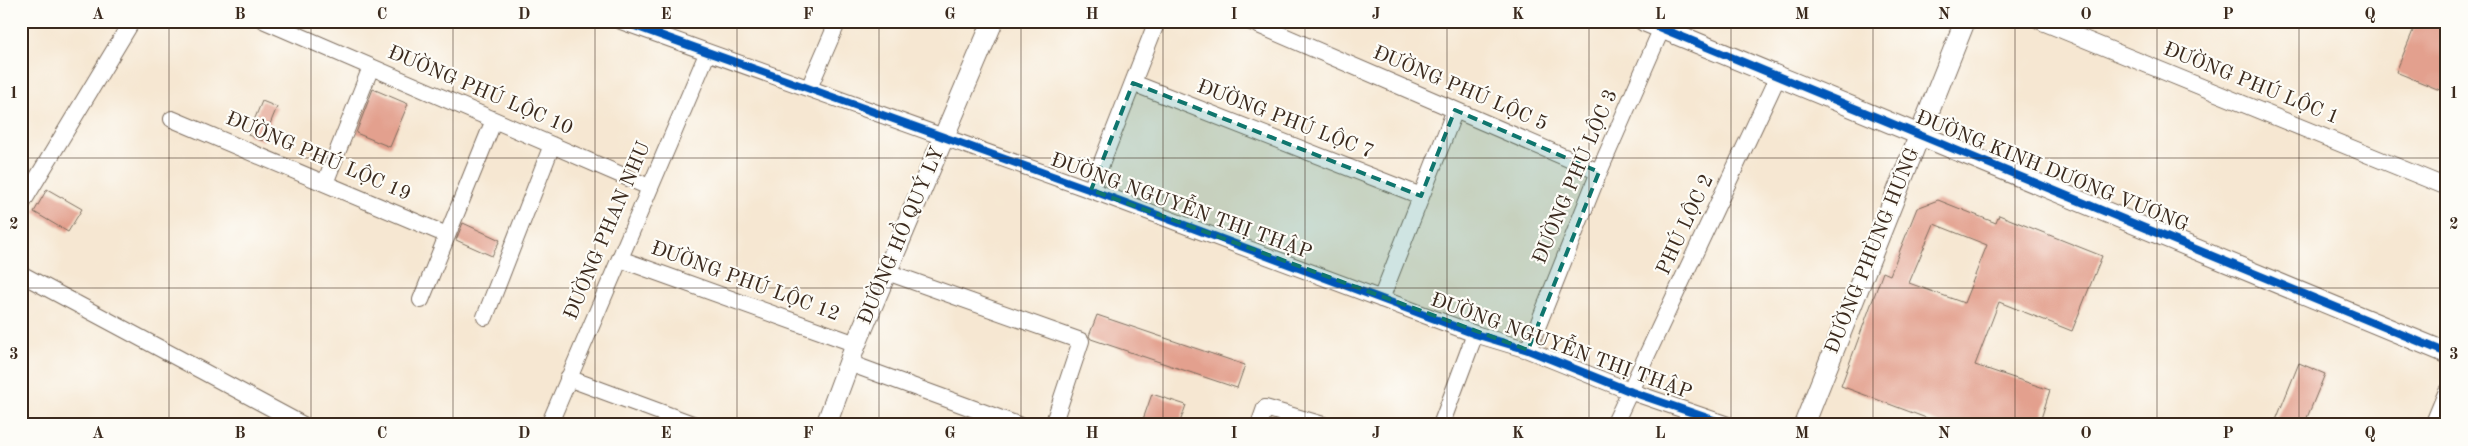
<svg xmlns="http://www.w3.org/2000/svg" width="2468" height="446" font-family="'Old Standard TT',serif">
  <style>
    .building { fill: #e3a08e; fill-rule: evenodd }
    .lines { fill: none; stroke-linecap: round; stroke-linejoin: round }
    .minor-casing { stroke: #7c6c5d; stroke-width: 18 }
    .tertiary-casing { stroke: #7c6c5d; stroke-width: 22 }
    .minor { stroke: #fff; stroke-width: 16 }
    .tertiary { stroke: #fff; stroke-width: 20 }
    .cycleway-casing { stroke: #fdfcf7; stroke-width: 11 }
    .cycleway { stroke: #0057b8; stroke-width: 8 }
    .marked { fill: #0f766e; fill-opacity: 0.2; stroke: #0f766e; stroke-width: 4; stroke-dasharray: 10 6; stroke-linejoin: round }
    .grid { fill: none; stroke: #3b2a1e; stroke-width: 1; stroke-opacity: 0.55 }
    .labels { text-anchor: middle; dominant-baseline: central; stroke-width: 4.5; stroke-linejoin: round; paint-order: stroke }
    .street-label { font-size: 20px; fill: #3b2a1e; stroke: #fdfcf7 }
    .neatline { fill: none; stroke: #3b2a1e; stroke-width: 2 }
    .grid-label { font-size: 16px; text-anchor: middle; font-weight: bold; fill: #3b2a1e }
  </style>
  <rect width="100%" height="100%" fill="#fdfcf7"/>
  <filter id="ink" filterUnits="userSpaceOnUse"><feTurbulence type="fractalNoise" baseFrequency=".02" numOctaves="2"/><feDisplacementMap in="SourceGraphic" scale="10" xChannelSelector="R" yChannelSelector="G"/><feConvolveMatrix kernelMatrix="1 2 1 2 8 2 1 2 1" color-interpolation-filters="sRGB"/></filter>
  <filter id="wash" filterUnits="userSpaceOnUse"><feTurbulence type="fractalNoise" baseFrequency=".0096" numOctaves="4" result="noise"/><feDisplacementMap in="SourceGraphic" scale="20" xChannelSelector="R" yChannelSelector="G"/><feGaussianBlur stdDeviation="1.12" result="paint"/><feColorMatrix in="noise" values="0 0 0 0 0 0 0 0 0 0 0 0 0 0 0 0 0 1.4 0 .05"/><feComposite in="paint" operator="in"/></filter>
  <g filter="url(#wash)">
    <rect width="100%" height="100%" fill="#f6e7d2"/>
    <g id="blocks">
      <!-- building -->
      <path class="building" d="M 2417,21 L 2447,21 L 2447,93 L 2396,72 Z
        M 373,89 L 408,104 L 390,147 L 356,133 Z
        M 262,101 L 277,107 L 263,141 L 248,135 Z
        M 47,189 L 82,209 L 68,232 L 34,212 Z
        M 1938,200 L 1996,223 L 1999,215 L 2102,256 L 2072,331 L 1999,302 L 1975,365 L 2050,390 L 2039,425 L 1945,425 L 1841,386 L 1883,272 L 1890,275 L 1917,208 ZM 1934,224 L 1987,245 L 1964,303 L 1909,283 Z
        M 463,223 L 500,240 L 492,256 L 456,240 Z
        M 1097,315 L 1245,365 L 1237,388 L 1091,339 L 1089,336 Z
        M 2299,363 L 2325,374 L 2304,425 L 2274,425 Z
        M 1152,394 L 1186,405 L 1179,425 L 1141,425 Z"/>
    </g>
  </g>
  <g filter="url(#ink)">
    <use href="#blocks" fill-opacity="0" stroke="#7c6c5d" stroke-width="1"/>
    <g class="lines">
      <defs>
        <path id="minor" d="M 265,21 L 649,187
          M 621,21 L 1091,190 L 1475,334 L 1528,350 L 1632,392 L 1728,425
          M 1249,21 L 1599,172
          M 2040,21 L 2447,187
          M 1133,83 L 1421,196
          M 809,88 L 838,21
          M 172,119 L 447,235
          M 325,183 L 371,67
          M 1091,190 L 1157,21
          M 21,205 L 132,21
          M 620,259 L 856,344
          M 887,272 L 1081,341 L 1053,425
          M 21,274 L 303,425
          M 1381,299 L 1455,110
          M 421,300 L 494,120
          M 485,317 L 552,145
          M 1528,350 L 1599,172 L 1665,21
          M 849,363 L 1018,425
          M 568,378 L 695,425
          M 549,425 L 707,54
          M 1259,425 L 1265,408 L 1323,425
          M 1441,425 L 1475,334
          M 1614,425 L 1778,76
          M 2433,425 L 2447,391"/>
        <path id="tertiary" d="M 1644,21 L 2447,353
          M 826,425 L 856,344 L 993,21
          M 1804,425 L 1965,21"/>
      </defs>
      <!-- minor casing -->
      <use href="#minor" class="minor-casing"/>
      <!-- tertiary casing -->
      <use href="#tertiary" class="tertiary-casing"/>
      <!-- minor -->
      <use href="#minor" class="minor"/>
      <!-- tertiary -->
      <use href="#tertiary" class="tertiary"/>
      <defs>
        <path id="cycleway" d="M 621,21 L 1091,190 L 1475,334 L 1528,350 L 1632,392 L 1728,425
          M 1644,21 L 2447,353"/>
      </defs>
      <!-- cycleway casing -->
      <use href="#cycleway" class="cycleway-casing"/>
      <!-- cycleway -->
      <use href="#cycleway" class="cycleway"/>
    </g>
  </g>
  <!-- marked area -->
  <path class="marked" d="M 1133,83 L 1421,196 L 1455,110 L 1599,172 L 1528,350 L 1091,190 Z"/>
  <!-- grid -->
  <path class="grid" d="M 169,21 L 169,425M 311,21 L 311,425M 453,21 L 453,425M 595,21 L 595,425M 737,21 L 737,425M 879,21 L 879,425M 1021,21 L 1021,425M 1163,21 L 1163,425M 1305,21 L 1305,425M 1447,21 L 1447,425M 1589,21 L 1589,425M 1731,21 L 1731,425M 1873,21 L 1873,425M 2015,21 L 2015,425M 2157,21 L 2157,425M 2299,21 L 2299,425M 21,158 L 2447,158M 21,288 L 2447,288"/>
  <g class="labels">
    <!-- street labels -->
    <g class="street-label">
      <text transform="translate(2251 84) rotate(22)">ĐƯỜNG PHÚ LỘC 1</text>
      <text transform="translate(1460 89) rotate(23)">ĐƯỜNG PHÚ LỘC 5</text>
      <text transform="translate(480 91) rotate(23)">ĐƯỜNG PHÚ LỘC 10</text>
      <text transform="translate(1285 120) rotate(21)">ĐƯỜNG PHÚ LỘC 7</text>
      <text transform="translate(318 157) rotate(23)">ĐƯỜNG PHÚ LỘC 19</text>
      <text transform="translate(2052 172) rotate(22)">ĐƯỜNG KINH DƯƠNG VƯƠNG</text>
      <text transform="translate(1576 177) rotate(-67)">ĐƯỜNG PHÚ LỘC 3</text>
      <text transform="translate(1181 207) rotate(20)">ĐƯỜNG NGUYỄN THỊ THẬP</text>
      <text transform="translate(1686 225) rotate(-65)">PHÚ LỘC 2</text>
      <text transform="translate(608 231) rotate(-67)">ĐƯỜNG PHAN NHU</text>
      <text transform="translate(902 236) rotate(-67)">ĐƯỜNG HỒ QUÝ LY</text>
      <text transform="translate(1873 251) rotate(-68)">ĐƯỜNG PHÙNG HƯNG</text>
      <text transform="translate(745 282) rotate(20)">ĐƯỜNG PHÚ LỘC 12</text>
      <text transform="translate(1561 347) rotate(20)">ĐƯỜNG NGUYỄN THỊ THẬP</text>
    </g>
  </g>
  <!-- margin -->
  <rect width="2468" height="446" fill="none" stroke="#fdfcf7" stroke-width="55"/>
  <rect x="28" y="28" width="2412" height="390" class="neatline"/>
  <g class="grid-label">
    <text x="98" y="19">A</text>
    <text x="240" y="19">B</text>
    <text x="382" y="19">C</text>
    <text x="524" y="19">D</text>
    <text x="666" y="19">E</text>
    <text x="808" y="19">F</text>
    <text x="950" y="19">G</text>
    <text x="1092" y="19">H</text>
    <text x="1234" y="19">I</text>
    <text x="1376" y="19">J</text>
    <text x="1518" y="19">K</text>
    <text x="1660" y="19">L</text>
    <text x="1802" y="19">M</text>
    <text x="1944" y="19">N</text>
    <text x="2086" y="19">O</text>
    <text x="2228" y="19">P</text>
    <text x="2370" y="19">Q</text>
    <text x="14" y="98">1</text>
    <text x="2454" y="98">1</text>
    <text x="14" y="229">2</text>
    <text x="2454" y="229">2</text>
    <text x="14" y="359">3</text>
    <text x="2454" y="359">3</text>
    <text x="98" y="438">A</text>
    <text x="240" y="438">B</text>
    <text x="382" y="438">C</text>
    <text x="524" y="438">D</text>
    <text x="666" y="438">E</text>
    <text x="808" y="438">F</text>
    <text x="950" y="438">G</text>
    <text x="1092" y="438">H</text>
    <text x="1234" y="438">I</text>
    <text x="1376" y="438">J</text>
    <text x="1518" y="438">K</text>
    <text x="1660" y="438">L</text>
    <text x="1802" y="438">M</text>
    <text x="1944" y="438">N</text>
    <text x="2086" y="438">O</text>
    <text x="2228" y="438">P</text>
    <text x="2370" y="438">Q</text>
  </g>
</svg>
